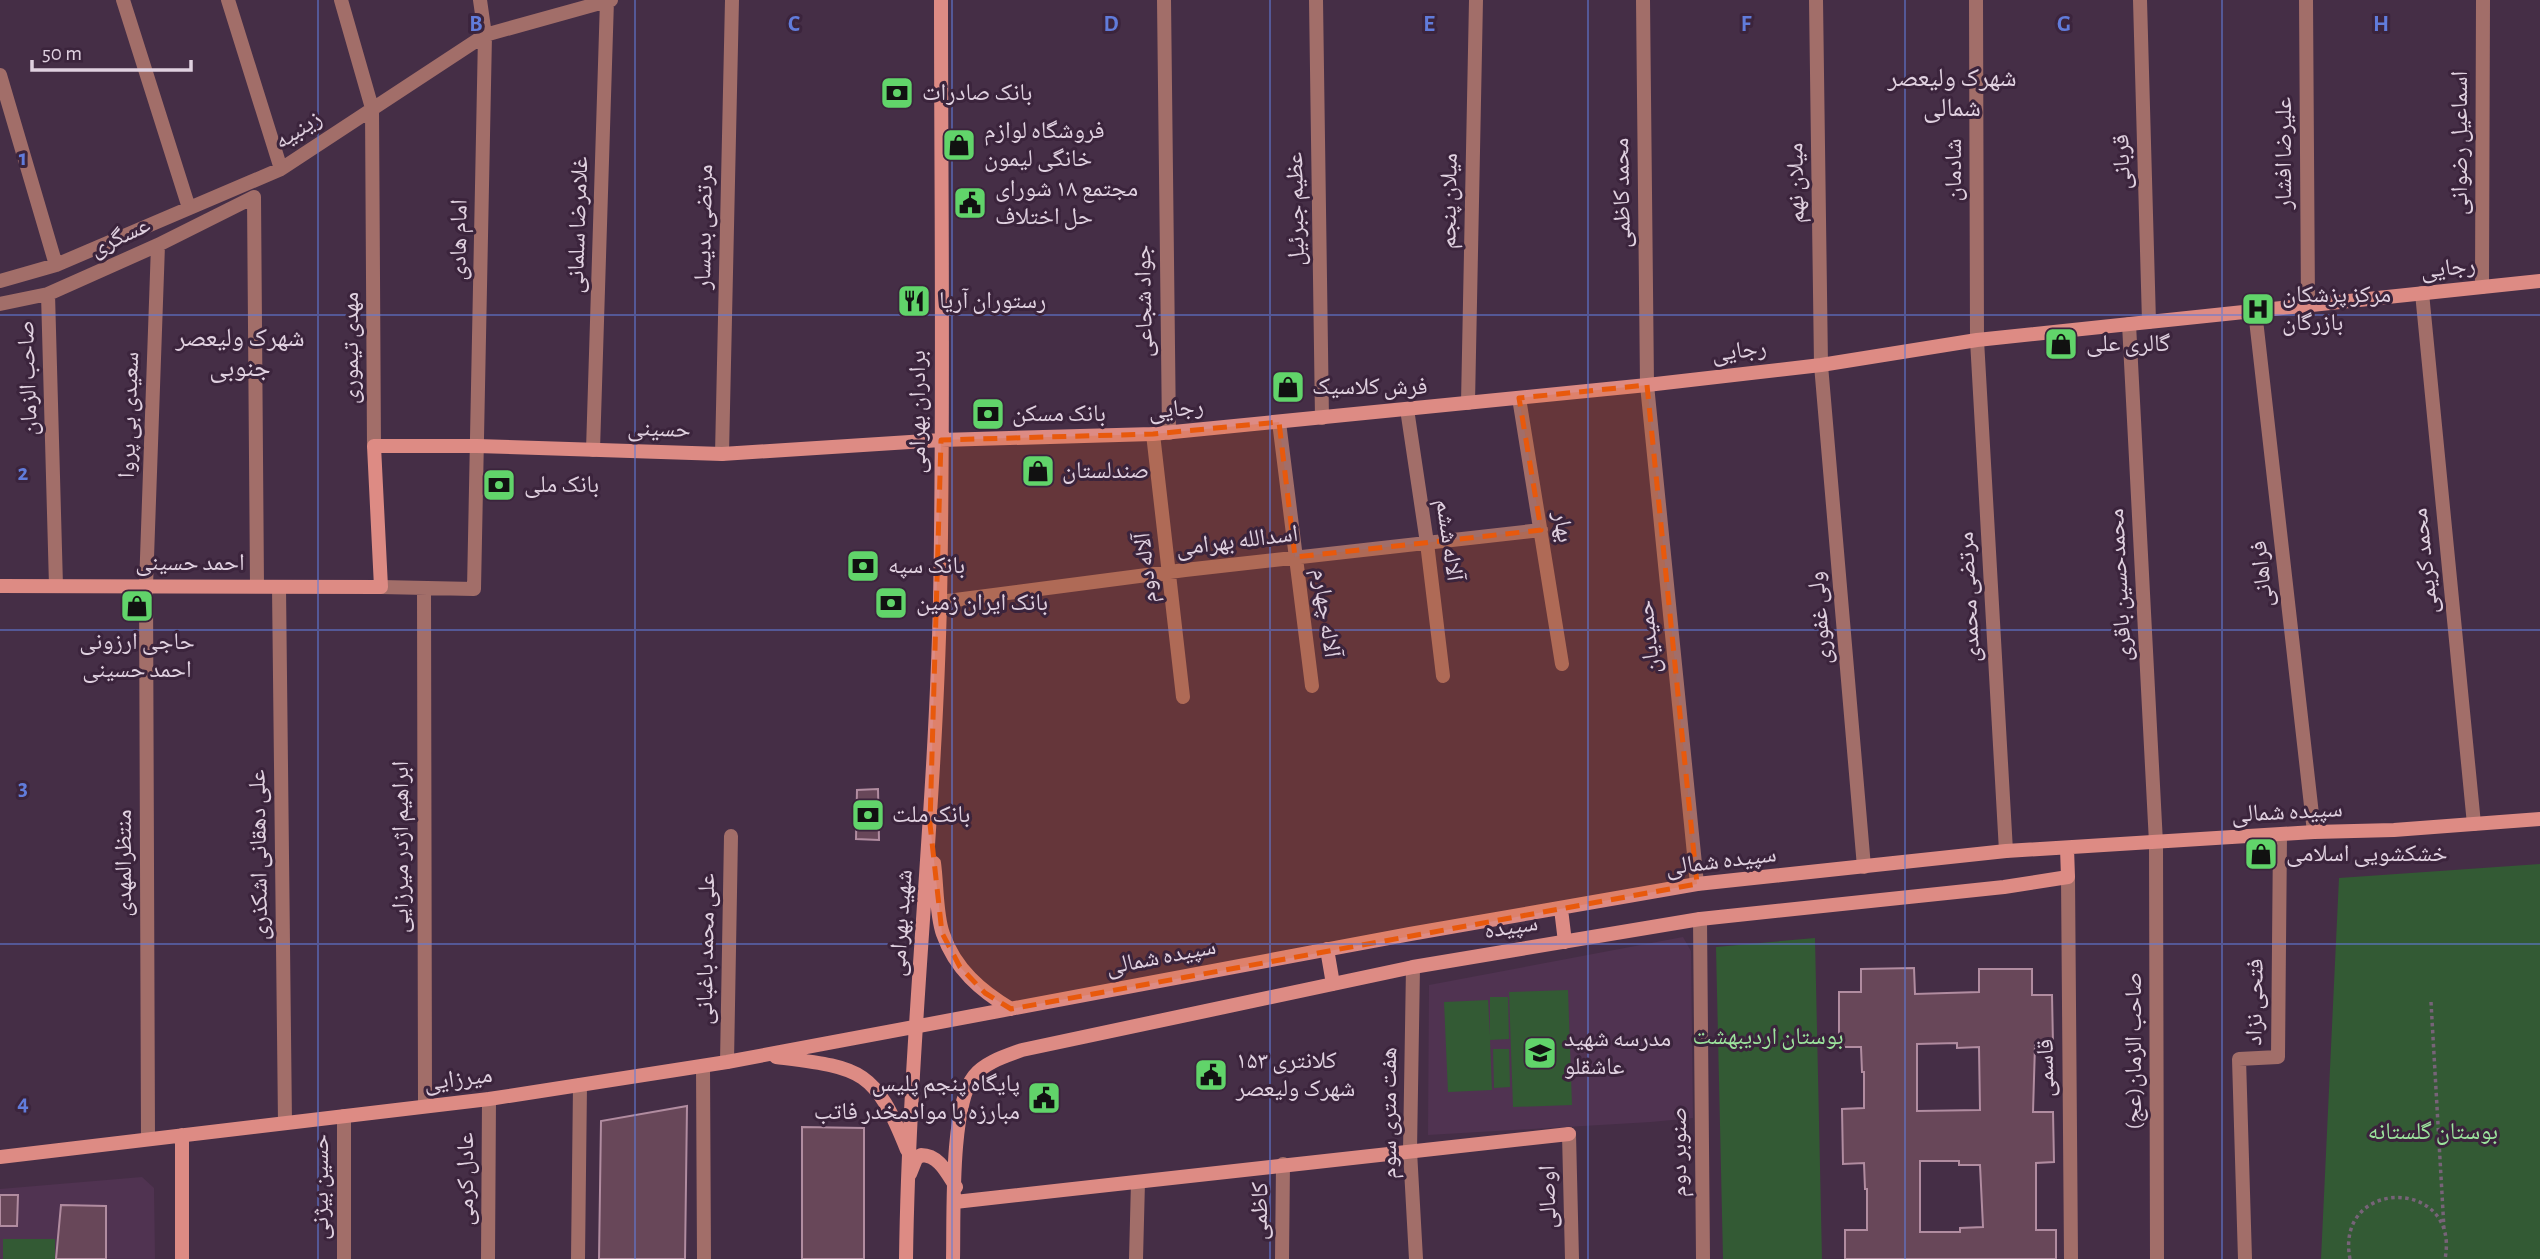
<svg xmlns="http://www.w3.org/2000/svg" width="2540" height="1259" font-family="'Alegreya Sans','Noto Naskh Arabic',sans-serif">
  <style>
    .built { fill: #503351 }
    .green { fill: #335a34 }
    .building { fill: #684759; stroke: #b18ca0; stroke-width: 2; fill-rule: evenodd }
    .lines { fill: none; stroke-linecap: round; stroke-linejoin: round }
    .path { stroke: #776378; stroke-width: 3.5; stroke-dasharray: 3.5 3.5; stroke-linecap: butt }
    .street { stroke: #a26e69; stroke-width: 14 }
    .secondary { stroke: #dd8b84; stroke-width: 14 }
    .marked { fill: #e8590c; fill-opacity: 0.2; stroke: #e8590c; stroke-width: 5; stroke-dasharray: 14 9; stroke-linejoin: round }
    .grid { fill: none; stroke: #617cdb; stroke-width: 2; stroke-opacity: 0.55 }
    .labels { text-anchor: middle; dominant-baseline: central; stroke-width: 6; stroke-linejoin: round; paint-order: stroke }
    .poi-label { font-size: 24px; fill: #e0d1e0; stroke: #3b243c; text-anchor: start }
    .street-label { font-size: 24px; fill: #e0d1e0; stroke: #3b243c }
    .park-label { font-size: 24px; fill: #9ce49d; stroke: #3b243c }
    .neighbourhood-label { font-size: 26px; fill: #e0d1e0; stroke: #3b243c }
    .grid-label { font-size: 23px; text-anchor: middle; font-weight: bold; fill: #617cdb; stroke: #3b243c; stroke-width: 6; stroke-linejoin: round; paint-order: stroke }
  </style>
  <rect width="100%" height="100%" fill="#452e46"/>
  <!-- built -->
  <path class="built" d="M 1683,937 L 1691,951 L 1693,1118 L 1651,1122 L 1428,1135 L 1429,985 Z
    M 142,1177 L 154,1188 L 155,1259 L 0,1259 L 0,1189 Z"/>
  <!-- green -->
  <path class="green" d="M 2540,864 L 2540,1259 L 2321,1259 L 2339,878 Z
    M 1815,938 L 1822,1259 L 1723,1259 L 1716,947 Z
    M 1568,990 L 1572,1105 L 1513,1107 L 1509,992 Z
    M 1490,997 L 1508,997 L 1509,1039 L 1490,1040 L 1492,1090 L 1448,1092 L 1444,1002 L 1488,1000 L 1490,1035 Z
    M 1493,1049 L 1509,1049 L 1510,1087 L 1494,1088 Z
    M 3,1239 L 55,1239 L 55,1259 L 3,1259 Z"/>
  <!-- building -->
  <path class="building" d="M 878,789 L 879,840 L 856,839 L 857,790 Z
    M 1914,968 L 1915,994 L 1979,992 L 1979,969 L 2032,969 L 2032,995 L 2052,995 L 2053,1045 L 2035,1045 L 2033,1112 L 2053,1112 L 2054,1162 L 2036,1163 L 2036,1230 L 2056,1230 L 2056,1259 L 1845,1259 L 1845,1230 L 1867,1230 L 1867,1189 L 1865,1189 L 1864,1163 L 1843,1164 L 1842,1109 L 1864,1108 L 1864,1072 L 1862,1072 L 1861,1047 L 1839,1047 L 1839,992 L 1861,992 L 1861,969 ZM 1957,1043 L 1957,1048 L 1979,1047 L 1980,1110 L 1917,1111 L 1917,1044 ZM 1920,1161 L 1959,1161 L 1959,1165 L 1980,1165 L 1983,1227 L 1960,1228 L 1960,1232 L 1920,1232 Z
    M 687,1106 L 685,1259 L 599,1259 L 601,1121 Z
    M 802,1127 L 864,1128 L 864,1259 L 802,1259 Z
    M 0,1195 L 18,1195 L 17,1226 L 0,1226 Z
    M 61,1205 L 106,1206 L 106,1259 L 56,1259 Z"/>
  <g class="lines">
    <!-- path -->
    <path class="path" d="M 2431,1002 L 2444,1229
      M 2350,1259 C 2334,1177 2461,1177 2445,1259"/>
    <!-- street -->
    <path class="street" d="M 123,0 L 189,208
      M 228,0 L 281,169
      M 341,0 L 372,108 L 374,446
      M 1164,0 L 1169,433
      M 1316,0 L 1322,418
      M 1643,0 L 1647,385 L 1697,884
      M 1816,0 L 1821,365 L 1864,867
      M 1976,0 L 1977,340 L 2006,851
      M 2140,0 L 2149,322
      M 2306,0 L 2308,305
      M 0,75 L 56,265
      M 0,281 L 56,265 L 281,169 L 485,35 L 611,0
      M 2482,287 L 2483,0
      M 2422,293 L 2474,824
      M 48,294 L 56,586
      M 0,304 L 48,294 L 158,245 L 254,197 L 257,586
      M 2255,311 L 2314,832
      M 2129,324 L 2156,843 L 2157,1259
      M 1519,398 L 1562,664
      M 1468,403 L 1476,0
      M 1407,409 L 1427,543 L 1443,676
      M 1279,422 L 1312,686
      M 1153,434 L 1183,697
      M 593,450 L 607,0
      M 722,454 L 732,0
      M 279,587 L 285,1123
      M 381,587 L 474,589 L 485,35 L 480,0
      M 424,588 L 425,1106
      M 940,602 L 1185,570 L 1541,530
      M 2068,877 L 2071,1259
      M 1700,919 L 1703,1259
      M 1413,967 L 1410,1151 L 1416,1259
      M 727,1062 L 731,836
      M 703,1066 L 704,1259
      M 1569,1134 L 1572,1259
      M 148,1139 L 146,586 L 158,245
      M 344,1259 L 344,1116
      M 488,1259 L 489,1099
      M 578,1259 L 580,1085
      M 1136,1259 L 1138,1182
      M 1282,1259 L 1283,1164
      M 2245,1259 L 2239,1059 L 2278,1057 L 2280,835"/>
    <!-- secondary -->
    <path class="secondary" d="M 0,586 L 381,587 L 374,446 L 477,446 L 722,454 L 941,440 L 1153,434 L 1647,385 L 1821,365 L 1977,340 L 2540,281
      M 934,863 C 937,884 936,915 943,934 C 955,969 981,991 1011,1009
      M 1561,909 L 1565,942
      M 1327,949 L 1333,984
      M 776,1057 C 860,1068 874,1067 907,1150
      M 0,1157 L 489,1099 L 727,1062 L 1410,934 L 1697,884 L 2006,851 L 2314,832 L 2394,830 L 2540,819
      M 910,1174 L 916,1159 L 921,1155 C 939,1155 947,1173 956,1187
      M 955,1202 L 1569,1134
      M 182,1259 L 182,1135
      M 906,1259 C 909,1040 935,821 940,601 C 944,401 941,200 941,0
      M 953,1259 C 954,1217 950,1106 974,1076 C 985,1062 1006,1056 1022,1050 L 1413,967 L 1700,919 L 2004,887 L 2068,877 L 2067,848"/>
  </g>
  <!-- marked area -->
  <path class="marked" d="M 1647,385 L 1697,884 L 1011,1009 L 985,993 L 960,967 L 942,933 L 930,824 L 941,440 L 1153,434 L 1279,422 L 1295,557 L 1541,530 L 1519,398 Z"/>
  <!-- grid -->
  <path class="grid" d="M 318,0 L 318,1259M 635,0 L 635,1259M 952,0 L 952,1259M 1270,0 L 1270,1259M 1588,0 L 1588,1259M 1905,0 L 1905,1259M 2222,0 L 2222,1259M 0,315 L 2540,315M 0,630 L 2540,630M 0,944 L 2540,944"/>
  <!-- icons -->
  <defs>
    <symbol id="bank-square" viewBox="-11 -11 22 22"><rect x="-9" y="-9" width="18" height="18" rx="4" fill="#61d46a" stroke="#3b243c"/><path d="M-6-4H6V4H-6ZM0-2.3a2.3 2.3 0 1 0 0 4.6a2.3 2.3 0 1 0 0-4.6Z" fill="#111"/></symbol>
    <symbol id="shop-square" viewBox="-11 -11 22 22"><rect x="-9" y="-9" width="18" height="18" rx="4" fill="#61d46a" stroke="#3b243c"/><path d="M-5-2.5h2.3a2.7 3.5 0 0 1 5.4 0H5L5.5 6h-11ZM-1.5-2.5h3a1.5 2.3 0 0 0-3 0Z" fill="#111"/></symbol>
    <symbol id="civic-square" viewBox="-11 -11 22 22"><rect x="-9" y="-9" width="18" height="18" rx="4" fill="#61d46a" stroke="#3b243c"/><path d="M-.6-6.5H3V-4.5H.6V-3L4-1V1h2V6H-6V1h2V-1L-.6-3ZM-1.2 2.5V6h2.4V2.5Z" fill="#111"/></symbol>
    <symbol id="restaurant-square" viewBox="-11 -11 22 22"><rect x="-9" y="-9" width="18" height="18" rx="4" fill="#61d46a" stroke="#3b243c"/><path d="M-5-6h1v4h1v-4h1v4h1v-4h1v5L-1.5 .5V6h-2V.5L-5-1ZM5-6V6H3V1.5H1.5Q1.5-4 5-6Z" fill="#111"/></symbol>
    <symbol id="hospital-square" viewBox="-11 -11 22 22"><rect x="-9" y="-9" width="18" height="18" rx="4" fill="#61d46a" stroke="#3b243c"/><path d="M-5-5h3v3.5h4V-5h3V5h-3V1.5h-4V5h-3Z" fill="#111"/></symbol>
    <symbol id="school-square" viewBox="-11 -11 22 22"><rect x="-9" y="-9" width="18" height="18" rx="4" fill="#61d46a" stroke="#3b243c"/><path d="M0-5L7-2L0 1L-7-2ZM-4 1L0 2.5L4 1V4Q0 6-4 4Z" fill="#111"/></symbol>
  </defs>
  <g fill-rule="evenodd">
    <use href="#bank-square" x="878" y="74" width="38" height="38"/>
    <use href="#shop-square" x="940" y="126" width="38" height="38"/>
    <use href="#civic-square" x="951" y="184" width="38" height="38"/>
    <use href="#restaurant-square" x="895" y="282" width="38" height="38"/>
    <use href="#hospital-square" x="2239" y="290" width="38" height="38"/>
    <use href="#shop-square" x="2042" y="325" width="38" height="38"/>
    <use href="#shop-square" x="1269" y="368" width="38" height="38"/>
    <use href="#bank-square" x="969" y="395" width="38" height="38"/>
    <use href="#shop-square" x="1019" y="452" width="38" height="38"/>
    <use href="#bank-square" x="480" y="466" width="38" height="38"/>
    <use href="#bank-square" x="844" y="547" width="38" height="38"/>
    <use href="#bank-square" x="872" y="584" width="38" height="38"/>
    <use href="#shop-square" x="118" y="587" width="38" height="38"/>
    <use href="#bank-square" x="849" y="796" width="38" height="38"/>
    <use href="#shop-square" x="2242" y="835" width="38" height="38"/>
    <use href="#school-square" x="1521" y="1034" width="38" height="38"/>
    <use href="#civic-square" x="1192" y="1056" width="38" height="38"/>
    <use href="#civic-square" x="1025" y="1079" width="38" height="38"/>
  </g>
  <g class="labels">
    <!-- poi labels -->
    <g class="poi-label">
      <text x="922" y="93">بانک صادرات</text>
      <text x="984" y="131">فروشگاه لوازم<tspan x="984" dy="28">خانگی لیمون</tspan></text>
      <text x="995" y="189">مجتمع ۱۸ شورای<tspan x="995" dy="28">حل اختلاف</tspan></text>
      <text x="2282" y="295">مرکز پزشکان<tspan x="2282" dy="28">بازرگان</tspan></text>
      <text x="939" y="301">رستوران آریا</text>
      <text x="2086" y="344">گالری علی</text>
      <text x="1312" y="387">فرش کلاسیک</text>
      <text x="1012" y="414">بانک مسکن</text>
      <text x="1062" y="471">صندلستان</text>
      <text x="524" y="485">بانک ملی</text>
      <text x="888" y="566">بانک سپه</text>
      <text x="916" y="603">بانک ایران زمین</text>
      <text x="137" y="642" text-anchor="middle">حاجی ارزونی<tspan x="137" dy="28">احمد حسینی</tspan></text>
      <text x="892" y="815">بانک ملت</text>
      <text x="2286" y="854">خشکشویی اسلامی</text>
      <text x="1564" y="1039">مدرسه شهید<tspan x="1564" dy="28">عاشقلو</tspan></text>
      <text x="1236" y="1061">کلانتری ۱۵۳<tspan x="1236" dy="28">شهرک ولیعصر</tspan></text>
      <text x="1020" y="1084" text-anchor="end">پایگاه پنجم پلیس<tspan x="1020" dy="28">مبارزه با موادمخدر فاتب</tspan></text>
    </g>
    <!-- street labels -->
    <g class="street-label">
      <text transform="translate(298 130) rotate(-33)">زینبیه</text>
      <text transform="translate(2460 143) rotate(-90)">اسماعیل رضوانی</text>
      <text transform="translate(2284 153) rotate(-90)">علیرضا افشار</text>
      <text transform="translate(2122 162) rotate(-92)">قربانی</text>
      <text transform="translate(1954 170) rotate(-90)">شادمان</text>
      <text transform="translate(1796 183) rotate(-91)">میلان نهم</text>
      <text transform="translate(1622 193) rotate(-91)">محمد کاظمی</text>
      <text transform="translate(1449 201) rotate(-89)">میلان پنجم</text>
      <text transform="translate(1296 209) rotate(-91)">عظیم جبرئیل</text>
      <text transform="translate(578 225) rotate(-88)">غلامرضا سلمانی</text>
      <text transform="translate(704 227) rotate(-89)">مرتضی بدیسار</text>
      <text transform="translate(120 237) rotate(-25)">عسگری</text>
      <text transform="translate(459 240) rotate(-89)">امام هادی</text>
      <text transform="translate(2448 268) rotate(-6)">رجایی</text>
      <text transform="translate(1144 301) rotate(-91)">جواد شجاعی</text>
      <text transform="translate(351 348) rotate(-90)">مهدی تیموری</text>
      <text transform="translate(1739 351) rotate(-7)">رجایی</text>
      <text transform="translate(28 378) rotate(-92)">صاحب الزمان</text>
      <text transform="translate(1176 409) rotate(-5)">رجایی</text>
      <text transform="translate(918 412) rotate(-90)">برادران بهرامی</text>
      <text transform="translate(129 415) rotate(-88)">سعیدی بی پروا</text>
      <text transform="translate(659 429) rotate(2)">حسینی</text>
      <text transform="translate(1563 527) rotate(81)">بهار</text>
      <text transform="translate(1449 540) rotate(82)">آلاله ششم</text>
      <text transform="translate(1237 541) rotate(-7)">اسدالله بهرامی</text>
      <text transform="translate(2425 561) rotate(-96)">محمد کریمی</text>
      <text x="190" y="563">احمد حسینی</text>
      <text transform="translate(1146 568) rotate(-96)">آلاله دوم</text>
      <text transform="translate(2262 574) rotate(-96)">فراهانی</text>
      <text transform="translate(2120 585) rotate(-93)">محمدحسین باقری</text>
      <text transform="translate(1969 597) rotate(-93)">مرتضی محمدی</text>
      <text transform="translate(1326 613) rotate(82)">آلاله چهارم</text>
      <text transform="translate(1820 618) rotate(-95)">ولی غفوری</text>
      <text transform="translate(1649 637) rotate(-96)">حمیدیان</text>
      <text transform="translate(2287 812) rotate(-3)">سپیده شمالی</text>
      <text transform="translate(401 847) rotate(-90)">ابراهیم اژدر میرزایی</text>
      <text transform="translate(259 855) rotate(-91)">علی دهقانی اشکذری</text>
      <text transform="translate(1721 861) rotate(-7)">سپیده شمالی</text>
      <text transform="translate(124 863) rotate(-90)">منتظرالمهدی</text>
      <text transform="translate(901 923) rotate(-86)">شهید بهرامی</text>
      <text transform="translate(1511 927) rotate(-9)">سپیده</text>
      <text transform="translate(706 949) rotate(-89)">علی محمد باغبانی</text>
      <text transform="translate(1161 957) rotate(-11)">سپیده شمالی</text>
      <text transform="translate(2255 1002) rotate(-89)">فتحی نزاد</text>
      <text transform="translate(2134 1051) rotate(-90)">صاحب الزمان(عج)</text>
      <text transform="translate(2046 1068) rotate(-91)">قاسمی</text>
      <text transform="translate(458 1079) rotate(-7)">میرزایی</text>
      <text transform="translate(1389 1113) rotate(-90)">هفت متری سوم</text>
      <text transform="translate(1679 1152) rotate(-90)">صنوبر دوم</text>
      <text transform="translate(466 1179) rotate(-90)">عادل کرمی</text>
      <text transform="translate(321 1187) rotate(-90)">حسین بیژنی</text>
      <text transform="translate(1548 1197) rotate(-91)">اوصالی</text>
      <text transform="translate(1260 1211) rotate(-89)">کاظمی</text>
    </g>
    <!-- park labels -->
    <g class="park-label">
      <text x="1768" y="1037">بوستان اردیبهشت</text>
      <text x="2433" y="1132">بوستان گلستانه</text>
    </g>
    <!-- neighbourhood labels -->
    <g class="neighbourhood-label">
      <text x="1952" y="78">شهرک ولیعصر<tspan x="1952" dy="30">شمالی</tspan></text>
      <text x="240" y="338">شهرک ولیعصر<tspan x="240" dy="30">جنوبی</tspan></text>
    </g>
  </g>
  <g class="grid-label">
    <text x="476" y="31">B</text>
    <text x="794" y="31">C</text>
    <text x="1111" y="31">D</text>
    <text x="1429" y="31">E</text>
    <text x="1746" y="31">F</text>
    <text x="2064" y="31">G</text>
    <text x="2381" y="31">H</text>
    <text x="23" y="165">1</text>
    <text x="23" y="480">2</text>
    <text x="23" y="795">3</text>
    <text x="23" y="1110">4</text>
  </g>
  <!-- scale -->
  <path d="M32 60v10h159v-10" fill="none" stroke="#e0d1e0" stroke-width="3.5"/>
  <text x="42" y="60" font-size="21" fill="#e0d1e0" stroke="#3b243c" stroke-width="5" paint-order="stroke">50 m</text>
</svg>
